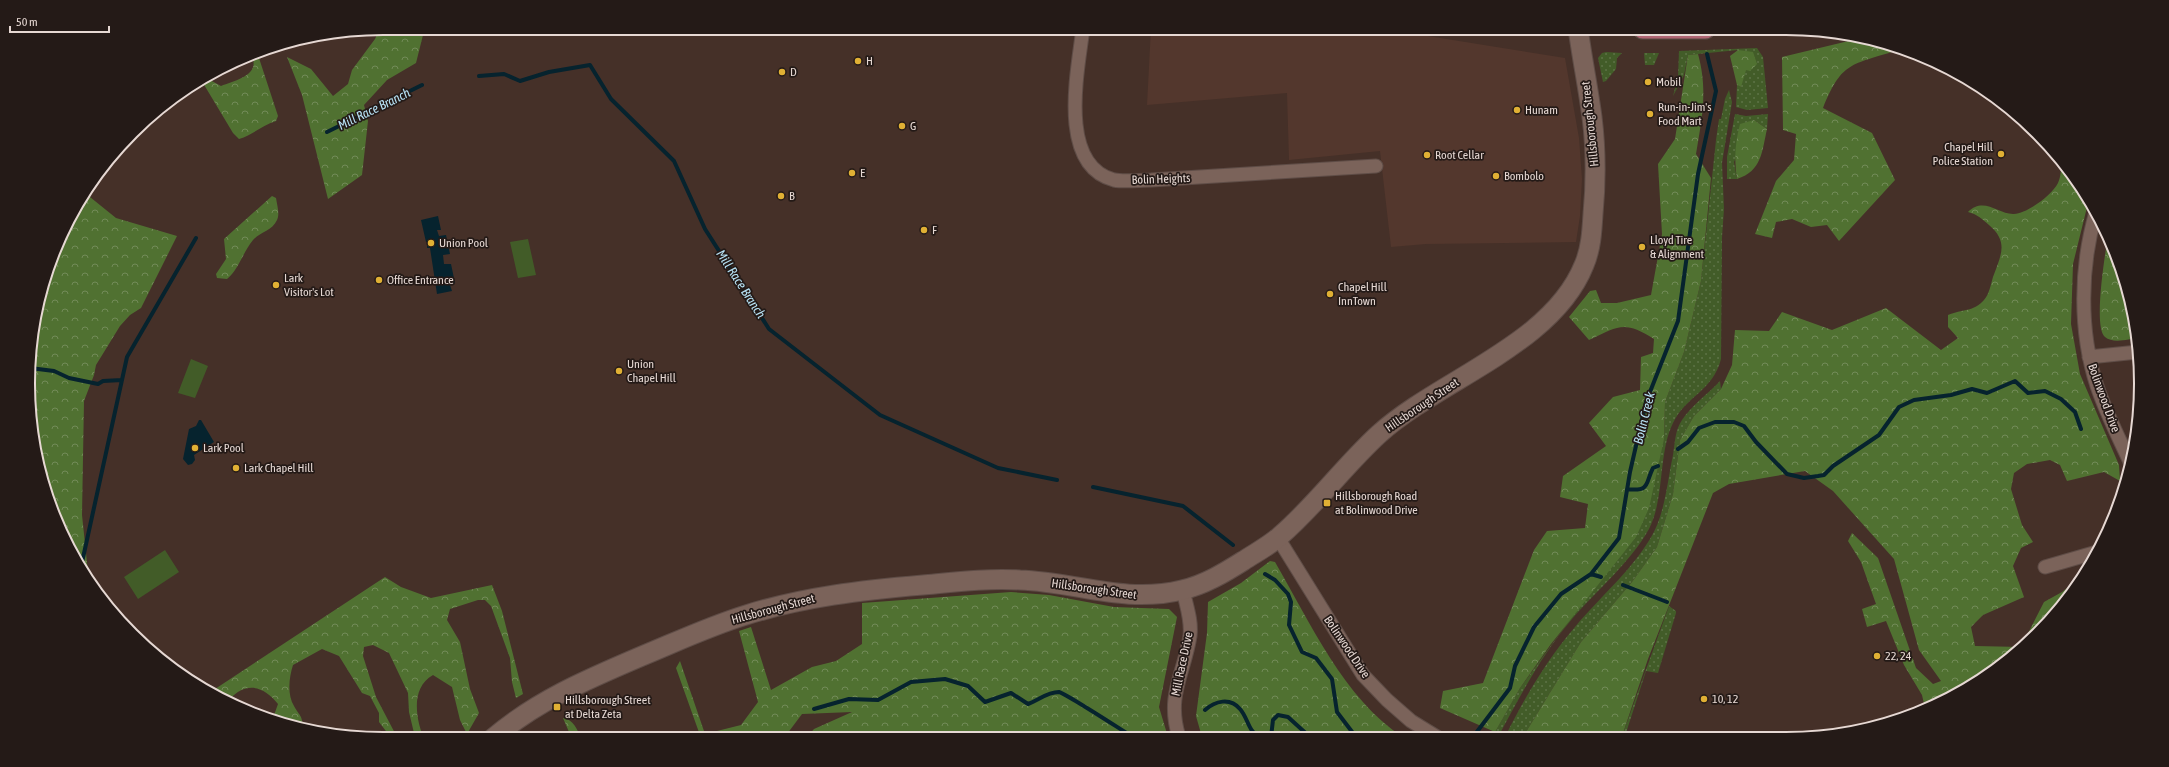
<svg xmlns="http://www.w3.org/2000/svg" width="2169" height="767" font-family="'Asap Condensed',sans-serif">
  <style>
    .built { fill: #53372d }
    .grass { fill: url(#grass-dots) }
    .forest { fill: url(#forest-crowns) }
    .pitch { fill: #425c28 }
    .water { fill: #06232e }
    .lines { fill: none; stroke-linecap: round; stroke-linejoin: round }
    .stream { stroke: #06232e; stroke-width: 4 }
    .street-casing { stroke: #5f4d47; stroke-width: 15 }
    .secondary-casing { stroke: #5f4d47; stroke-width: 21 }
    .primary-casing { stroke: #5f4d47; stroke-width: 23 }
    .street { stroke: #7b635a; stroke-width: 13 }
    .secondary { stroke: #7b635a; stroke-width: 19 }
    .primary { stroke: #b06573; stroke-width: 21 }
    .poi-dot { fill: #e0b034; stroke: #241a17; stroke-width: 1.5 }
    .labels { text-anchor: middle; dominant-baseline: central; stroke-width: 3.5; stroke-linejoin: round; paint-order: stroke }
    .poi-label { font-size: 12px; fill: #e6d8d3; stroke: #241a17; text-anchor: start }
    .street-label { font-size: 12px; fill: #e6d8d3; stroke: #241a17 }
    .water-label { font-size: 13px; font-style: italic; fill: #b8e3f6; stroke: #241a17 }
    .rim { fill: none; stroke: #e6d8d3; stroke-width: 2 }
  </style>
  <defs>
    <pattern id="grass-dots" width="8" height="8" patternUnits="userSpaceOnUse"><rect width="8" height="8" fill="#425c28"/><path d="M2 2h.1M6 6h.1" fill="none" stroke="#5d7346" stroke-width="1.8" stroke-linecap="round"/></pattern>
    <pattern id="forest-crowns" width="20" height="18" patternUnits="userSpaceOnUse"><rect width="20" height="18" fill="#507131"/><path d="M2 6a3 3 0 1 1 6 0M12 15a3 3 0 1 1 6 0" fill="none" stroke="#728b58"/></pattern>
  </defs>
  <rect width="100%" height="100%" fill="#453028"/>
  <!-- built -->
  <path class="built" d="M 1151,28 L 1378,28 L 1565,58 L 1579,138 L 1582,179 L 1580,216 L 1576,242 L 1426,244 L 1391,247 L 1380,151 L 1289,160 L 1287,93 L 1147,105 Z"/>
  <!-- grass -->
  <path class="grass" d="M 1757,48 L 1763,57 L 1768,108 L 1747,110 L 1736,107 L 1737,85 L 1741,87 L 1738,50 L 1688,55 L 1684,75 L 1673,96 L 1678,77 L 1679,51 Z
    M 1606,52 L 1622,53 L 1617,58 L 1616,69 L 1606,81 L 1603,82 L 1598,58 L 1602,53 Z
    M 1644,53 L 1659,53 L 1654,65 L 1645,65 Z
    M 1729,90 L 1732,102 L 1722,163 L 1724,209 L 1722,237 L 1721,359 C 1713,391 1686,396 1673,423 C 1658,453 1665,498 1649,529 C 1630,563 1597,590 1572,619 C 1542,654 1520,696 1498,737 L 1492,737 L 1520,688 L 1579,607 L 1664,439 L 1665,402 L 1684,352 L 1701,281 L 1716,140 L 1719,119 L 1721,119 L 1725,99 Z
    M 1735,114 L 1746,116 L 1768,114 L 1767,129 L 1754,120 L 1734,162 L 1737,179 L 1727,179 L 1727,157 Z
    M 1720,381 L 1721,389 L 1694,416 L 1680,440 L 1673,494 L 1657,547 L 1632,582 L 1581,642 L 1523,737 L 1505,737 C 1524,699 1547,659 1575,627 C 1599,598 1630,572 1650,539 C 1665,515 1667,483 1673,455 C 1675,443 1675,430 1682,420 C 1692,405 1708,394 1720,381 Z
    M 1669,606 L 1676,611 L 1676,613 L 1658,673 L 1646,671 L 1625,736 L 1622,736 Z"/>
  <!-- forest -->
  <path class="forest" d="M 380,28 L 429,28 L 423,35 L 416,63 L 387,80 L 364,105 L 368,121 L 362,175 L 328,199 L 302,95 L 287,57 L 311,69 L 333,96 L 348,84 L 352,70 L 375,39 Z
    M 1861,38 L 1877,40 L 1889,44 L 1892,52 C 1849,65 1841,64 1823,108 L 1872,133 L 1895,180 L 1839,241 L 1827,225 L 1811,227 L 1792,219 L 1776,222 L 1772,238 L 1755,234 L 1776,181 L 1794,160 L 1796,134 L 1783,130 L 1782,57 Z
    M 1738,50 L 1753,52 L 1757,64 L 1750,71 L 1746,70 L 1741,87 L 1737,85 L 1730,56 Z
    M 257,52 L 278,116 L 276,121 C 262,125 253,135 239,139 L 233,133 L 203,83 L 208,79 L 221,86 C 236,80 262,75 251,54 Z
    M 1698,54 C 1708,90 1702,118 1696,154 L 1711,178 L 1701,281 L 1684,352 L 1665,402 L 1664,439 L 1649,508 L 1636,537 L 1551,644 L 1520,688 L 1495,732 L 1440,708 L 1443,691 L 1483,683 L 1534,550 L 1547,531 L 1585,528 L 1588,504 L 1560,497 L 1563,476 L 1606,446 L 1589,423 L 1613,397 L 1640,390 L 1641,357 L 1653,353 L 1654,339 C 1624,320 1619,326 1589,340 L 1569,317 L 1590,291 L 1596,290 L 1601,303 L 1617,303 L 1651,295 L 1662,234 L 1658,164 L 1675,139 L 1688,55 Z
    M 1754,120 L 1767,129 C 1762,151 1762,171 1737,179 C 1734,159 1735,143 1740,124 Z
    M 2062,162 L 2089,199 L 2073,264 L 2071,324 L 2080,374 L 2119,465 L 2120,481 L 2104,472 L 2067,481 L 2060,465 L 2050,460 L 2027,464 L 2014,473 L 2011,489 L 2022,525 L 2033,542 L 2021,548 L 2013,566 L 2024,597 L 1983,615 L 1971,627 L 1975,646 L 2021,647 L 2044,602 L 2062,592 L 2080,578 L 2020,651 L 1943,702 L 1925,708 L 1922,695 L 1904,665 L 1886,621 L 1867,627 L 1862,609 L 1876,604 L 1861,562 L 1848,541 L 1852,533 L 1878,558 L 1916,668 L 1933,684 L 1941,681 L 1919,650 L 1894,559 L 1833,491 L 1805,471 L 1729,484 L 1713,493 L 1648,659 L 1622,736 L 1523,737 L 1581,642 L 1632,582 L 1657,547 L 1673,494 L 1680,440 L 1694,416 L 1721,389 L 1732,365 L 1735,330 L 1769,331 L 1782,312 L 1832,330 L 1886,308 L 1941,350 L 1958,338 L 1948,327 L 1948,315 C 1962,309 1974,312 1984,300 C 1989,295 1991,284 1993,277 C 2001,255 2009,242 1989,225 C 1982,219 1977,214 1968,212 C 1984,196 1999,215 2014,214 C 2028,213 2052,195 2058,183 C 2061,177 2061,168 2062,162 Z
    M 85,193 L 116,218 L 177,236 L 141,308 L 130,315 L 120,326 L 96,365 L 94,375 L 84,401 L 82,515 L 89,582 L 40,475 L 29,407 L 31,337 L 65,226 Z
    M 272,196 L 276,198 C 277,205 280,214 277,220 C 272,231 260,232 253,240 C 243,252 239,269 227,279 L 217,278 L 216,274 L 226,259 L 224,239 Z
    M 2108,237 L 2122,269 L 2138,338 C 2129,339 2113,344 2105,337 C 2093,328 2105,253 2108,237 Z
    M 1270,561 L 1275,562 C 1310,622 1344,699 1403,737 L 1202,737 L 1196,716 L 1207,633 L 1208,602 L 1241,583 Z
    M 385,577 L 401,587 L 431,598 L 492,585 L 502,611 L 523,694 L 516,698 L 512,682 L 510,658 L 491,606 L 485,600 L 478,600 L 450,609 L 447,620 L 460,642 L 470,689 L 479,713 L 467,734 L 460,720 L 452,687 L 433,675 C 410,688 416,719 424,739 L 418,739 L 414,733 L 409,712 L 408,693 L 389,653 L 373,645 L 364,647 L 363,656 L 376,697 L 398,739 L 392,739 L 379,722 L 379,713 L 370,696 L 362,693 L 339,656 L 322,649 L 293,665 C 289,677 287,695 294,706 C 300,717 302,714 303,728 L 292,727 L 273,718 L 278,704 C 264,686 246,681 230,699 L 212,691 Z
    M 1011,592 L 1049,595 L 1114,607 L 1169,609 L 1177,617 L 1159,707 L 1168,737 L 806,738 L 814,729 L 852,712 L 802,714 L 784,738 L 701,738 L 676,668 L 680,661 L 705,734 L 741,725 L 758,702 L 739,631 L 751,627 L 771,690 L 812,667 L 836,661 L 862,644 L 862,603 Z
    M 563,718 C 573,719 578,730 581,739 L 576,739 L 569,732 Z"/>
  <!-- pitch -->
  <path class="pitch" d="M 528,239 L 536,275 L 518,278 L 510,242 Z
    M 191,359 L 208,366 L 195,398 L 178,393 Z
    M 165,550 L 179,572 L 138,599 L 124,577 Z"/>
  <!-- water -->
  <path class="water" d="M 438,216 L 441,230 L 437,230 L 439,236 L 446,235 L 450,254 L 443,255 L 444,264 L 451,264 L 455,283 L 450,285 L 452,291 L 437,294 L 430,248 L 427,248 L 427,242 L 426,242 L 421,220 Z
    M 199,420 L 201,420 L 214,442 L 194,455 L 195,460 L 192,464 L 188,465 L 183,459 L 189,429 L 196,426 Z"/>
  <g class="lines">
    <!-- stream -->
    <path class="stream" d="M 479,76 L 504,74 L 520,81 L 549,72 L 590,65 L 611,99 L 674,161 L 705,229 L 769,329 L 880,415 L 998,468 L 1057,480
      M 327,132 L 422,85
      M 30,368 L 54,371 L 69,378 L 98,384 L 103,381 L 122,380
      M 1678,449 L 1688,442 L 1699,428 L 1715,422 L 1734,422 L 1744,426 L 1756,442 L 1787,474 L 1804,478 L 1818,476 L 1824,475 L 1833,466 L 1879,435 L 1899,407 L 1914,400 L 1951,395 L 1972,389 L 1987,393 L 2015,381 L 2028,393 L 2045,391 L 2061,399 L 2075,412 L 2081,429
      M 1093,487 L 1183,506 L 1233,545
      M 1627,489 C 1651,492 1645,483 1653,468 L 1658,466
      M 81,567 L 127,357 L 196,238
      M 1265,574 L 1275,580 L 1288,594 L 1291,602 L 1289,625 L 1302,652 L 1316,658 L 1332,679 L 1337,712 L 1356,737
      M 1591,574 L 1601,577
      M 1623,585 L 1667,602
      M 814,709 L 849,699 L 878,700 L 911,682 L 945,679 L 968,686 L 985,702 L 1011,693 L 1028,704 C 1039,700 1047,692 1059,692 C 1065,693 1123,731 1133,737
      M 1205,710 C 1215,701 1230,697 1240,709 C 1248,718 1248,731 1259,737
      M 1271,737 L 1273,720 L 1278,715 L 1288,717 L 1310,737
      M 1473,737 L 1510,688 L 1515,666 L 1534,627 L 1561,594 L 1591,574 L 1619,538 L 1630,472 L 1646,402 L 1678,321 L 1698,174 L 1716,91 L 1707,54"/>
    <defs>
      <path id="street" d="M 1083,28 C 1078,70 1057,165 1114,180 C 1125,182 1140,180 1151,180 L 1376,166
        M 2096,212 C 2080,267 2079,331 2097,386 C 2106,413 2119,438 2131,464
        M 2089,357 L 2138,352
        M 1278,538 L 1363,675 L 1387,700 L 1411,721 L 1437,737
        M 2045,567 L 2097,552
        M 1179,737 C 1166,696 1184,674 1190,636 C 1192,620 1186,605 1183,590"/>
      <path id="secondary" d="M 492,739 C 536,701 588,679 642,656 C 676,642 710,626 746,615 C 803,597 863,590 923,585 C 955,582 987,578 1020,580 C 1077,582 1124,604 1182,590 C 1204,585 1224,573 1243,561 C 1255,553 1269,546 1280,536 C 1316,505 1344,466 1379,434 C 1440,379 1552,345 1584,265 C 1591,249 1592,231 1593,214 C 1596,182 1596,149 1592,117 C 1588,87 1582,58 1578,28"/>
      <path id="primary" d="M 1643,28 L 1705,28"/>
    </defs>
    <!-- street casing -->
    <use href="#street" class="street-casing"/>
    <!-- secondary casing -->
    <use href="#secondary" class="secondary-casing"/>
    <!-- primary casing -->
    <use href="#primary" class="primary-casing"/>
    <!-- street -->
    <use href="#street" class="street"/>
    <!-- secondary -->
    <use href="#secondary" class="secondary"/>
    <!-- primary -->
    <use href="#primary" class="primary"/>
  </g>
  <!-- markers -->
  <g class="poi-dot">
    <circle cx="858" cy="61" r="4"/>
    <circle cx="782" cy="72" r="4"/>
    <circle cx="1648" cy="82" r="4"/>
    <circle cx="1517" cy="110" r="4"/>
    <circle cx="1650" cy="114" r="4"/>
    <circle cx="902" cy="126" r="4"/>
    <circle cx="2001" cy="154" r="4"/>
    <circle cx="1427" cy="155" r="4"/>
    <circle cx="852" cy="173" r="4"/>
    <circle cx="1496" cy="176" r="4"/>
    <circle cx="781" cy="196" r="4"/>
    <circle cx="924" cy="230" r="4"/>
    <circle cx="431" cy="243" r="4"/>
    <circle cx="1642" cy="247" r="4"/>
    <circle cx="379" cy="280" r="4"/>
    <circle cx="276" cy="285" r="4"/>
    <circle cx="1330" cy="294" r="4"/>
    <circle cx="619" cy="371" r="4"/>
    <circle cx="195" cy="448" r="4"/>
    <circle cx="236" cy="468" r="4"/>
    <rect x="1323" y="499" width="8" height="8" rx="2"/>
    <circle cx="1877" cy="656" r="4"/>
    <circle cx="1704" cy="699" r="4"/>
    <rect x="553" y="703" width="8" height="8" rx="2"/>
  </g>
  <g class="labels">
    <!-- poi labels -->
    <g class="poi-label">
      <text x="866" y="61">H</text>
      <text x="790" y="72">D</text>
      <text x="1656" y="82">Mobil</text>
      <text x="1658" y="107">Run-in-Jim's<tspan x="1658" dy="14">Food Mart</tspan></text>
      <text x="1525" y="110">Hunam</text>
      <text x="910" y="126">G</text>
      <text x="1993" y="147" text-anchor="end">Chapel Hill<tspan x="1993" dy="14">Police Station</tspan></text>
      <text x="1435" y="155">Root Cellar</text>
      <text x="860" y="173">E</text>
      <text x="1504" y="176">Bombolo</text>
      <text x="789" y="196">B</text>
      <text x="932" y="230">F</text>
      <text x="1650" y="240">Lloyd Tire<tspan x="1650" dy="14">&amp; Alignment</tspan></text>
      <text x="439" y="243">Union Pool</text>
      <text x="284" y="278">Lark<tspan x="284" dy="14">Visitor's Lot</tspan></text>
      <text x="387" y="280">Office Entrance</text>
      <text x="1338" y="287">Chapel Hill<tspan x="1338" dy="14">InnTown</tspan></text>
      <text x="627" y="364">Union<tspan x="627" dy="14">Chapel Hill</tspan></text>
      <text x="203" y="448">Lark Pool</text>
      <text x="244" y="468">Lark Chapel Hill</text>
      <text x="1335" y="496">Hillsborough Road<tspan x="1335" dy="14">at Bolinwood Drive</tspan></text>
      <text x="1885" y="656">22, 24</text>
      <text x="1712" y="699">10, 12</text>
      <text x="565" y="700">Hillsborough Street<tspan x="565" dy="14">at Delta Zeta</tspan></text>
    </g>
    <!-- street labels -->
    <g class="street-label">
      <text transform="translate(1590 124) rotate(-96)">Hillsborough Street</text>
      <text transform="translate(1161 179) rotate(-2)">Bolin Heights</text>
      <text transform="translate(2104 398) rotate(70)">Bolinwood Drive</text>
      <text transform="translate(1422 405) rotate(-34)">Hillsborough Street</text>
      <text transform="translate(1094 589) rotate(8)">Hillsborough Street</text>
      <text transform="translate(773 609) rotate(-15)">Hillsborough Street</text>
      <text transform="translate(1347 647) rotate(56)">Bolinwood Drive</text>
      <text transform="translate(1182 664) rotate(-78)">Mill Race Drive</text>
    </g>
    <!-- water labels -->
    <g class="water-label">
      <text transform="translate(374 109) rotate(-26)">Mill Race Branch</text>
      <text transform="translate(741 284) rotate(57)">Mill Race Branch</text>
      <text transform="translate(1644 418) rotate(-76)">Bolin Creek</text>
    </g>
  </g>
  <!-- crop -->
  <path d="M0 0H2169V767H0ZM383 35H1786A348 348 0 0 1 2134 383V384A348 348 0 0 1 1786 732H383A348 348 0 0 1 35 384V383A348 348 0 0 1 383 35Z" fill="#241a17" fill-rule="evenodd"/>
  <path class="rim" d="M383 35H1786A348 348 0 0 1 2134 383V384A348 348 0 0 1 1786 732H383A348 348 0 0 1 35 384V383A348 348 0 0 1 383 35Z"/>
  <!-- scale -->
  <path d="M10 26v6h99v-6" fill="none" stroke="#e6d8d3" stroke-width="2"/>
  <text x="16" y="26" font-size="12" fill="#e6d8d3" stroke="#241a17" stroke-width="3" paint-order="stroke">50 m</text>
</svg>
